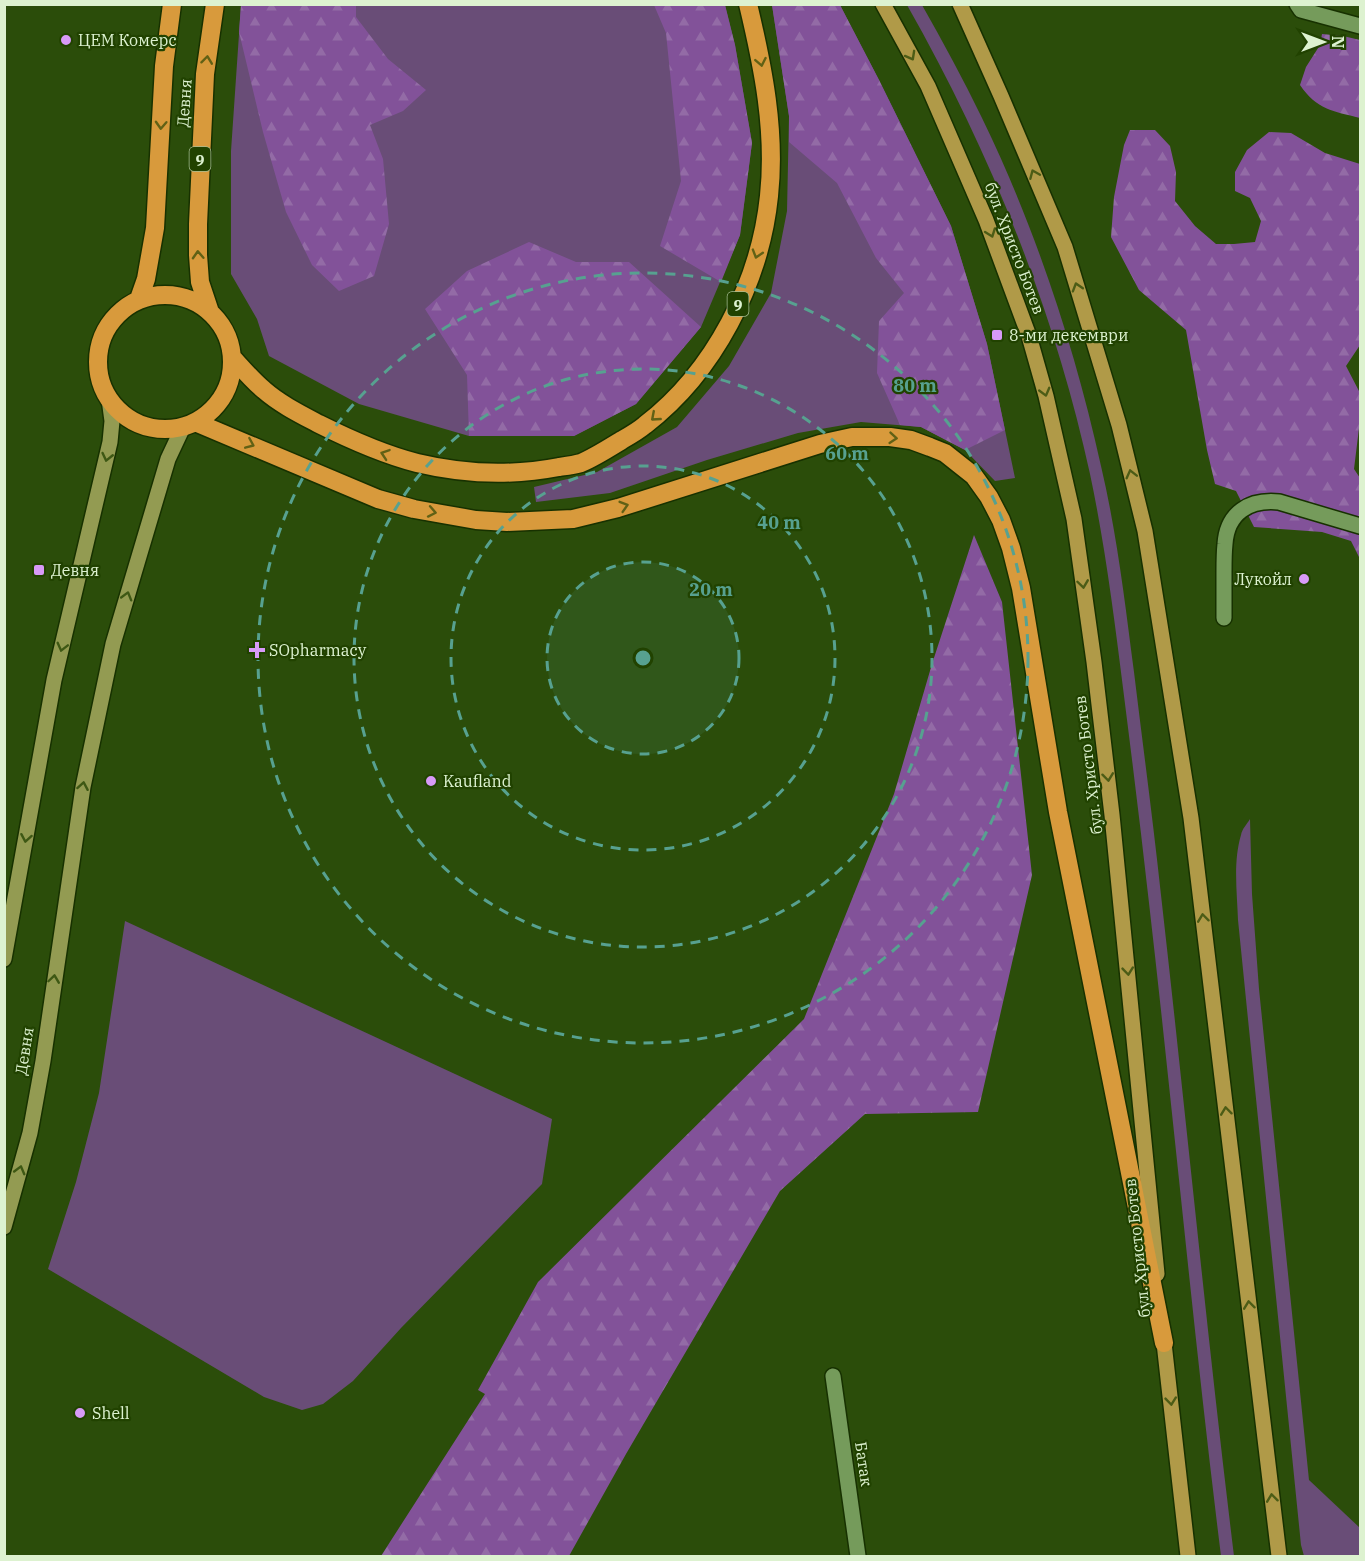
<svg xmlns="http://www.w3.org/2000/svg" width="1365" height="1561" font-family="'IBM Plex Serif',serif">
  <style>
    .grass { fill: #694d77 }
    .forest { fill: url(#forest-firs) }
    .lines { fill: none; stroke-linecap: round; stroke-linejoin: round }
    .street-casing { stroke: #173100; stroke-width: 18 }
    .secondary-casing { stroke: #173100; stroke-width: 18 }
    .primary-casing { stroke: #173100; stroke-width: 18 }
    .highway-casing { stroke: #173100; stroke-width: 21 }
    .street { stroke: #759b5b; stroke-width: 15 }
    .secondary { stroke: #939b52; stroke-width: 15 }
    .primary { stroke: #b09a48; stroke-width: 15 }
    .highway { stroke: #d89a3c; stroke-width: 18 }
    .oneway { stroke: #4c5c16 }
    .oneway2 { stroke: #616115 }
    .oneway3 { stroke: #3e5814 }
    .ring { fill: none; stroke: #57a190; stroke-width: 3; stroke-dasharray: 10 8 }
    .poi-dot { fill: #d89af8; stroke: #214200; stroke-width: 2 }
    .labels { text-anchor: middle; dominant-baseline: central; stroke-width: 4.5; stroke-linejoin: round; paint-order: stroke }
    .shield { fill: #214200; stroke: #a5bd92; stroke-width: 1.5 }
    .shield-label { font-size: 15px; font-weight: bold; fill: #ddf2d0 }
    .poi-label { font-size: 16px; fill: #ddf2d0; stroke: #214200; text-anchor: start }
    .street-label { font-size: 16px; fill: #ddf2d0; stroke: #214200 }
    .centre { fill: #57a190; stroke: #214200; stroke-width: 3 }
    .ring-label { font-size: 18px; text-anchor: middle; font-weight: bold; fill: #57a190; stroke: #214200; stroke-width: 4.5; stroke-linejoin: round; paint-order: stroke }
  </style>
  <defs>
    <pattern id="forest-firs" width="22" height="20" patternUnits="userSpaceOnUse" patternTransform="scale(1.5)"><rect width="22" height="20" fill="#825299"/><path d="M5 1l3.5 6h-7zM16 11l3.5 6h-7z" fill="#936ba6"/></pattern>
  </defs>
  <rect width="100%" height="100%" fill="#2b4d0a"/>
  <!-- grass -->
  <path class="grass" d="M 241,5 L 725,5 L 735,45 L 752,143 L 740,235 L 701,327 L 636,404 L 574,436 L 469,436 L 359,404 L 269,356 L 257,319 L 231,274 L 231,151 Z
    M 772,5 L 840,5 L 879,80 L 951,226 L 987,344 L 1015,478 L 995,481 L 965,450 L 921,427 L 861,422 L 798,433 L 707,460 L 610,493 L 536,502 L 534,487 L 597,472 L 677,427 L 729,366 L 771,293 L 787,211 L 789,116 Z
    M 907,5 L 922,5 C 943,42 963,79 982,118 C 1035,227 1075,348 1101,466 C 1117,534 1125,603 1134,672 C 1143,746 1153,821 1161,895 C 1186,1115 1207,1336 1234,1556 L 1221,1556 C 1194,1339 1174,1120 1149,903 C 1141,831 1132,759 1123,688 C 1114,616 1105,545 1090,474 C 1054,309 990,151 907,5 Z
    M 1250,819 L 1252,894 L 1259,989 L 1309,1480 L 1360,1528 L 1360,1556 L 1304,1556 L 1301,1545 L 1238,920 C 1237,892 1233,862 1241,835 C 1242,829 1247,824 1250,819 Z
    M 125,921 L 552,1119 L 542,1184 L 401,1328 L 353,1381 L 323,1404 L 302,1410 L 264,1397 L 48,1269 L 76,1182 L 99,1093 Z"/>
  <!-- forest -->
  <path class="forest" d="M 241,5 L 356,5 L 356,17 L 388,59 L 426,90 L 403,111 L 370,125 L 383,159 L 389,224 L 374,276 L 339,291 L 312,265 L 286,212 L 263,132 L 239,32 Z
    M 654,5 L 725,5 L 735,45 L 752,143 L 740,235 L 721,282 L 660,246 L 681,181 L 666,33 Z
    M 772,5 L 840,5 L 879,80 L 951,226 L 987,344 L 1005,430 L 965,450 L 921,427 L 900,425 L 877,373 L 879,321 L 904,293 L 876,258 L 837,183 L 789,142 L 789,116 Z
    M 1322,34 L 1343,36 L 1360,40 L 1360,118 C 1333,111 1317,110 1300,85 L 1306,67 L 1320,45 Z
    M 1130,130 L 1155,130 L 1170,146 L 1176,172 L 1175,201 L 1195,226 L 1216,244 L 1234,244 L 1255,242 L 1261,221 L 1250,198 L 1235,191 L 1235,172 L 1247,150 L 1269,132 L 1291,133 L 1325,153 L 1360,164 L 1360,345 L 1346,366 L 1360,393 L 1360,420 L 1354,469 L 1360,478 L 1360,559 L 1351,541 L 1322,532 L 1254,527 L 1236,491 L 1215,484 L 1207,450 L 1186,330 L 1139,290 L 1111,237 L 1114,197 L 1124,145 Z
    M 529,242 L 576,262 L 629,262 L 701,327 L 636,404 L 574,436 L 469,436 L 467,375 L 425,309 L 467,271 Z
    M 974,535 L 1002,602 L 1032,875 L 978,1112 L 865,1114 L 780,1191 L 626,1454 L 569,1556 L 381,1556 L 485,1394 L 478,1390 L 538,1282 L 804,1019 L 894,794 L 932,664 Z"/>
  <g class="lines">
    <defs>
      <path id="street" d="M 1297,4 L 1301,10 L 1360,26
        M 1224,618 C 1224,603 1224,587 1224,572 C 1224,563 1224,553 1225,544 C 1227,513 1249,499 1279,502 L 1360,526
        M 833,1376 L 858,1556"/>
      <path id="secondary" d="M 4,959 L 54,680 L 110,442 L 112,421 L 109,399
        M 4,1227 L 30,1133 L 43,1061 L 83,787 L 113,644 L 168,459 L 183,427"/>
      <path id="primary" d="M 883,4 L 928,86 L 986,220 L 1029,336 L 1046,396 L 1074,519 L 1094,662 L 1112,815 L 1157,1274
        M 960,4 L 1001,96 L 1065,247 L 1119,425 L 1145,531 L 1191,818 L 1279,1556
        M 1163,1334 L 1188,1556"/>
      <path id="highway" d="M98 362a67 67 0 1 1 134 0a67 67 0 1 1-134 0Z
        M 139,299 L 146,279 L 155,228 L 164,66 L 172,4
        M 210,312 L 200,282 L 198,255 L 198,224 L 205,74 L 215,4
        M 232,357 C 242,368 252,380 264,390 C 280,404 300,414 319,424 C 351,440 382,454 417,463 C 463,474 512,476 559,467 C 566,466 574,465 581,463 C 595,457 609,448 622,440 C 629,436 638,431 645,425 C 714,372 760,283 769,196 C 776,131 763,67 748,4
        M 195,422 L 378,499 L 414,509 L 442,514 L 476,520 L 507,522 L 573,519 L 618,508 L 820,444 L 852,437 L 890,437 L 911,440 L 930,447 L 945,453 L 974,476 L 989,497 L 1001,520 L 1011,548 L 1021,588 L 1058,812 L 1164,1343"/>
    </defs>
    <!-- street casing -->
    <use href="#street" class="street-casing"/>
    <!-- secondary casing -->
    <use href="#secondary" class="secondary-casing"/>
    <!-- primary casing -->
    <use href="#primary" class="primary-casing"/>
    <!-- highway casing -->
    <use href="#highway" class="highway-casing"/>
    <!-- street -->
    <use href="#street" class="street"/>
    <!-- secondary -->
    <use href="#secondary" class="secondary"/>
    <!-- primary -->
    <use href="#primary" class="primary"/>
    <!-- highway -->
    <use href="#highway" class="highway"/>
  </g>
  <!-- one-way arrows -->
  <defs><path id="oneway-chevron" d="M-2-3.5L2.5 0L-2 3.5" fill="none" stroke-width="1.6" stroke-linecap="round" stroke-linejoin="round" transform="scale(1.5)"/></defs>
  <g class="oneway">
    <use href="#oneway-chevron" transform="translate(911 56) rotate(61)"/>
    <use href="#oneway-chevron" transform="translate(1034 174) rotate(-113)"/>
    <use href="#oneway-chevron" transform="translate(991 233) rotate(70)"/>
    <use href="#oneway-chevron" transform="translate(1077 287) rotate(-107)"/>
    <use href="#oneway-chevron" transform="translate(1045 392) rotate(75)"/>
    <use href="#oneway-chevron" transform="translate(1131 474) rotate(-104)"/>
    <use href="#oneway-chevron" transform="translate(1083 584) rotate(82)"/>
    <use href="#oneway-chevron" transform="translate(1108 777) rotate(83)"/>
    <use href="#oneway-chevron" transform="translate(1203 918) rotate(-97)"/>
    <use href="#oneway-chevron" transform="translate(1128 971) rotate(84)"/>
    <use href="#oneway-chevron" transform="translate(1226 1111) rotate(-97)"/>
    <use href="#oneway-chevron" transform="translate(1249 1305) rotate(-97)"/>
    <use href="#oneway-chevron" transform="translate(1171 1401) rotate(84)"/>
    <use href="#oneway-chevron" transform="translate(1272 1498) rotate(-97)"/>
  </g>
  <g class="oneway2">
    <use href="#oneway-chevron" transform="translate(207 60) rotate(-83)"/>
    <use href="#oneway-chevron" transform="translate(761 62) rotate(79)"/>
    <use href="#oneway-chevron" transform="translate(161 125) rotate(93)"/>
    <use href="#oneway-chevron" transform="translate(757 254) rotate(107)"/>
    <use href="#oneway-chevron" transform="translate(198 255) rotate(-93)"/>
    <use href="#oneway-chevron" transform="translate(655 417) rotate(139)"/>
    <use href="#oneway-chevron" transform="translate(893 438) rotate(5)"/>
    <use href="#oneway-chevron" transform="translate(250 444) rotate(23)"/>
    <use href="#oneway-chevron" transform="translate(385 454) rotate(-161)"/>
    <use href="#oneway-chevron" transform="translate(624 506) rotate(-17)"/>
    <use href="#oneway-chevron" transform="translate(432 512) rotate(11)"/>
  </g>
  <g class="oneway3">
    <use href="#oneway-chevron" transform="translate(107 457) rotate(103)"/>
    <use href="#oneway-chevron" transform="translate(127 596) rotate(-74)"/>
    <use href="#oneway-chevron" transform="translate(62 647) rotate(104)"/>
    <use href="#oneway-chevron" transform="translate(83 786) rotate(-80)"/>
    <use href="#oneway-chevron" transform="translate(26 838) rotate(100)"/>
    <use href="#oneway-chevron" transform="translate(54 979) rotate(-82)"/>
    <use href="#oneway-chevron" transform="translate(20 1170) rotate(-75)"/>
  </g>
  <!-- distance rings -->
  <circle cx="643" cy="658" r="96" fill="#57a190" fill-opacity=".12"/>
  <g class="ring">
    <circle cx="643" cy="658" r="96"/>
    <circle cx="643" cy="658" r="192"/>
    <circle cx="643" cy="658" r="289"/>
    <circle cx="643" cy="658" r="385"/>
  </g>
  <!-- markers -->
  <g class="poi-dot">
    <circle cx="66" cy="40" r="6"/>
    <rect x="991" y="329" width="12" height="12" rx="3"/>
    <rect x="33" y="564" width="12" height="12" rx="3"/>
    <circle cx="1304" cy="579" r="6"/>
    <path d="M254 641h6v6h6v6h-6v6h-6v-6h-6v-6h6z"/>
    <circle cx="431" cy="781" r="6"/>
    <circle cx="80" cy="1413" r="6"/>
  </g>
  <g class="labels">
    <!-- shield labels -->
    <g class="shield">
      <rect x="189.5" y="147" width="21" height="24" rx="4.5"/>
      <rect x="727.5" y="292" width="21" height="24" rx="4.5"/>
    </g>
    <g class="shield-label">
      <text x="200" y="159">9</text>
      <text x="738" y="304">9</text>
    </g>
    <!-- poi labels -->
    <g class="poi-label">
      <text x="78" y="40">ЦЕМ Комерс</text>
      <text x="1009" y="335">8-ми декември</text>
      <text x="51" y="570">Девня</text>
      <text x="1292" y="579" text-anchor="end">Лукойл</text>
      <text x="269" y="650">SOpharmacy</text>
      <text x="443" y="781">Kaufland</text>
      <text x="92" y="1413">Shell</text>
    </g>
    <!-- street labels -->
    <g class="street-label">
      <text transform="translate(184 103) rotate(-86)">Девня</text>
      <text transform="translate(1015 248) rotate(69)">бул. Христо Ботев</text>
      <text transform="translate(1088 765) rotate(-97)">бул. Христо Ботев</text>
      <text transform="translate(24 1051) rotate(-81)">Девня</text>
      <text transform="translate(1137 1248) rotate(-96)">бул. Христо Ботев</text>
      <text transform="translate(864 1464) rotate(82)">Батак</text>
    </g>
  </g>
  <circle cx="643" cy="658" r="9" class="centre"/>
  <g class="ring-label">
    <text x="915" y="392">80 m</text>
    <text x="847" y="460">60 m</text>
    <text x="779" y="529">40 m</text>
    <text x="711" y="596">20 m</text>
  </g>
  <!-- border -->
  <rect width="1365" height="1561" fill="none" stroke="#ddf2d0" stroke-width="12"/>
  <!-- north arrow -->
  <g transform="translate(1323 42) rotate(90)" stroke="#214200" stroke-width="4.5" paint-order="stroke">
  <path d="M0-4.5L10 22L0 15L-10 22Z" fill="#ddf2d0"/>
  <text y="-9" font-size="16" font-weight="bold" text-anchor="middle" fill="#ddf2d0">N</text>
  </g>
</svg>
